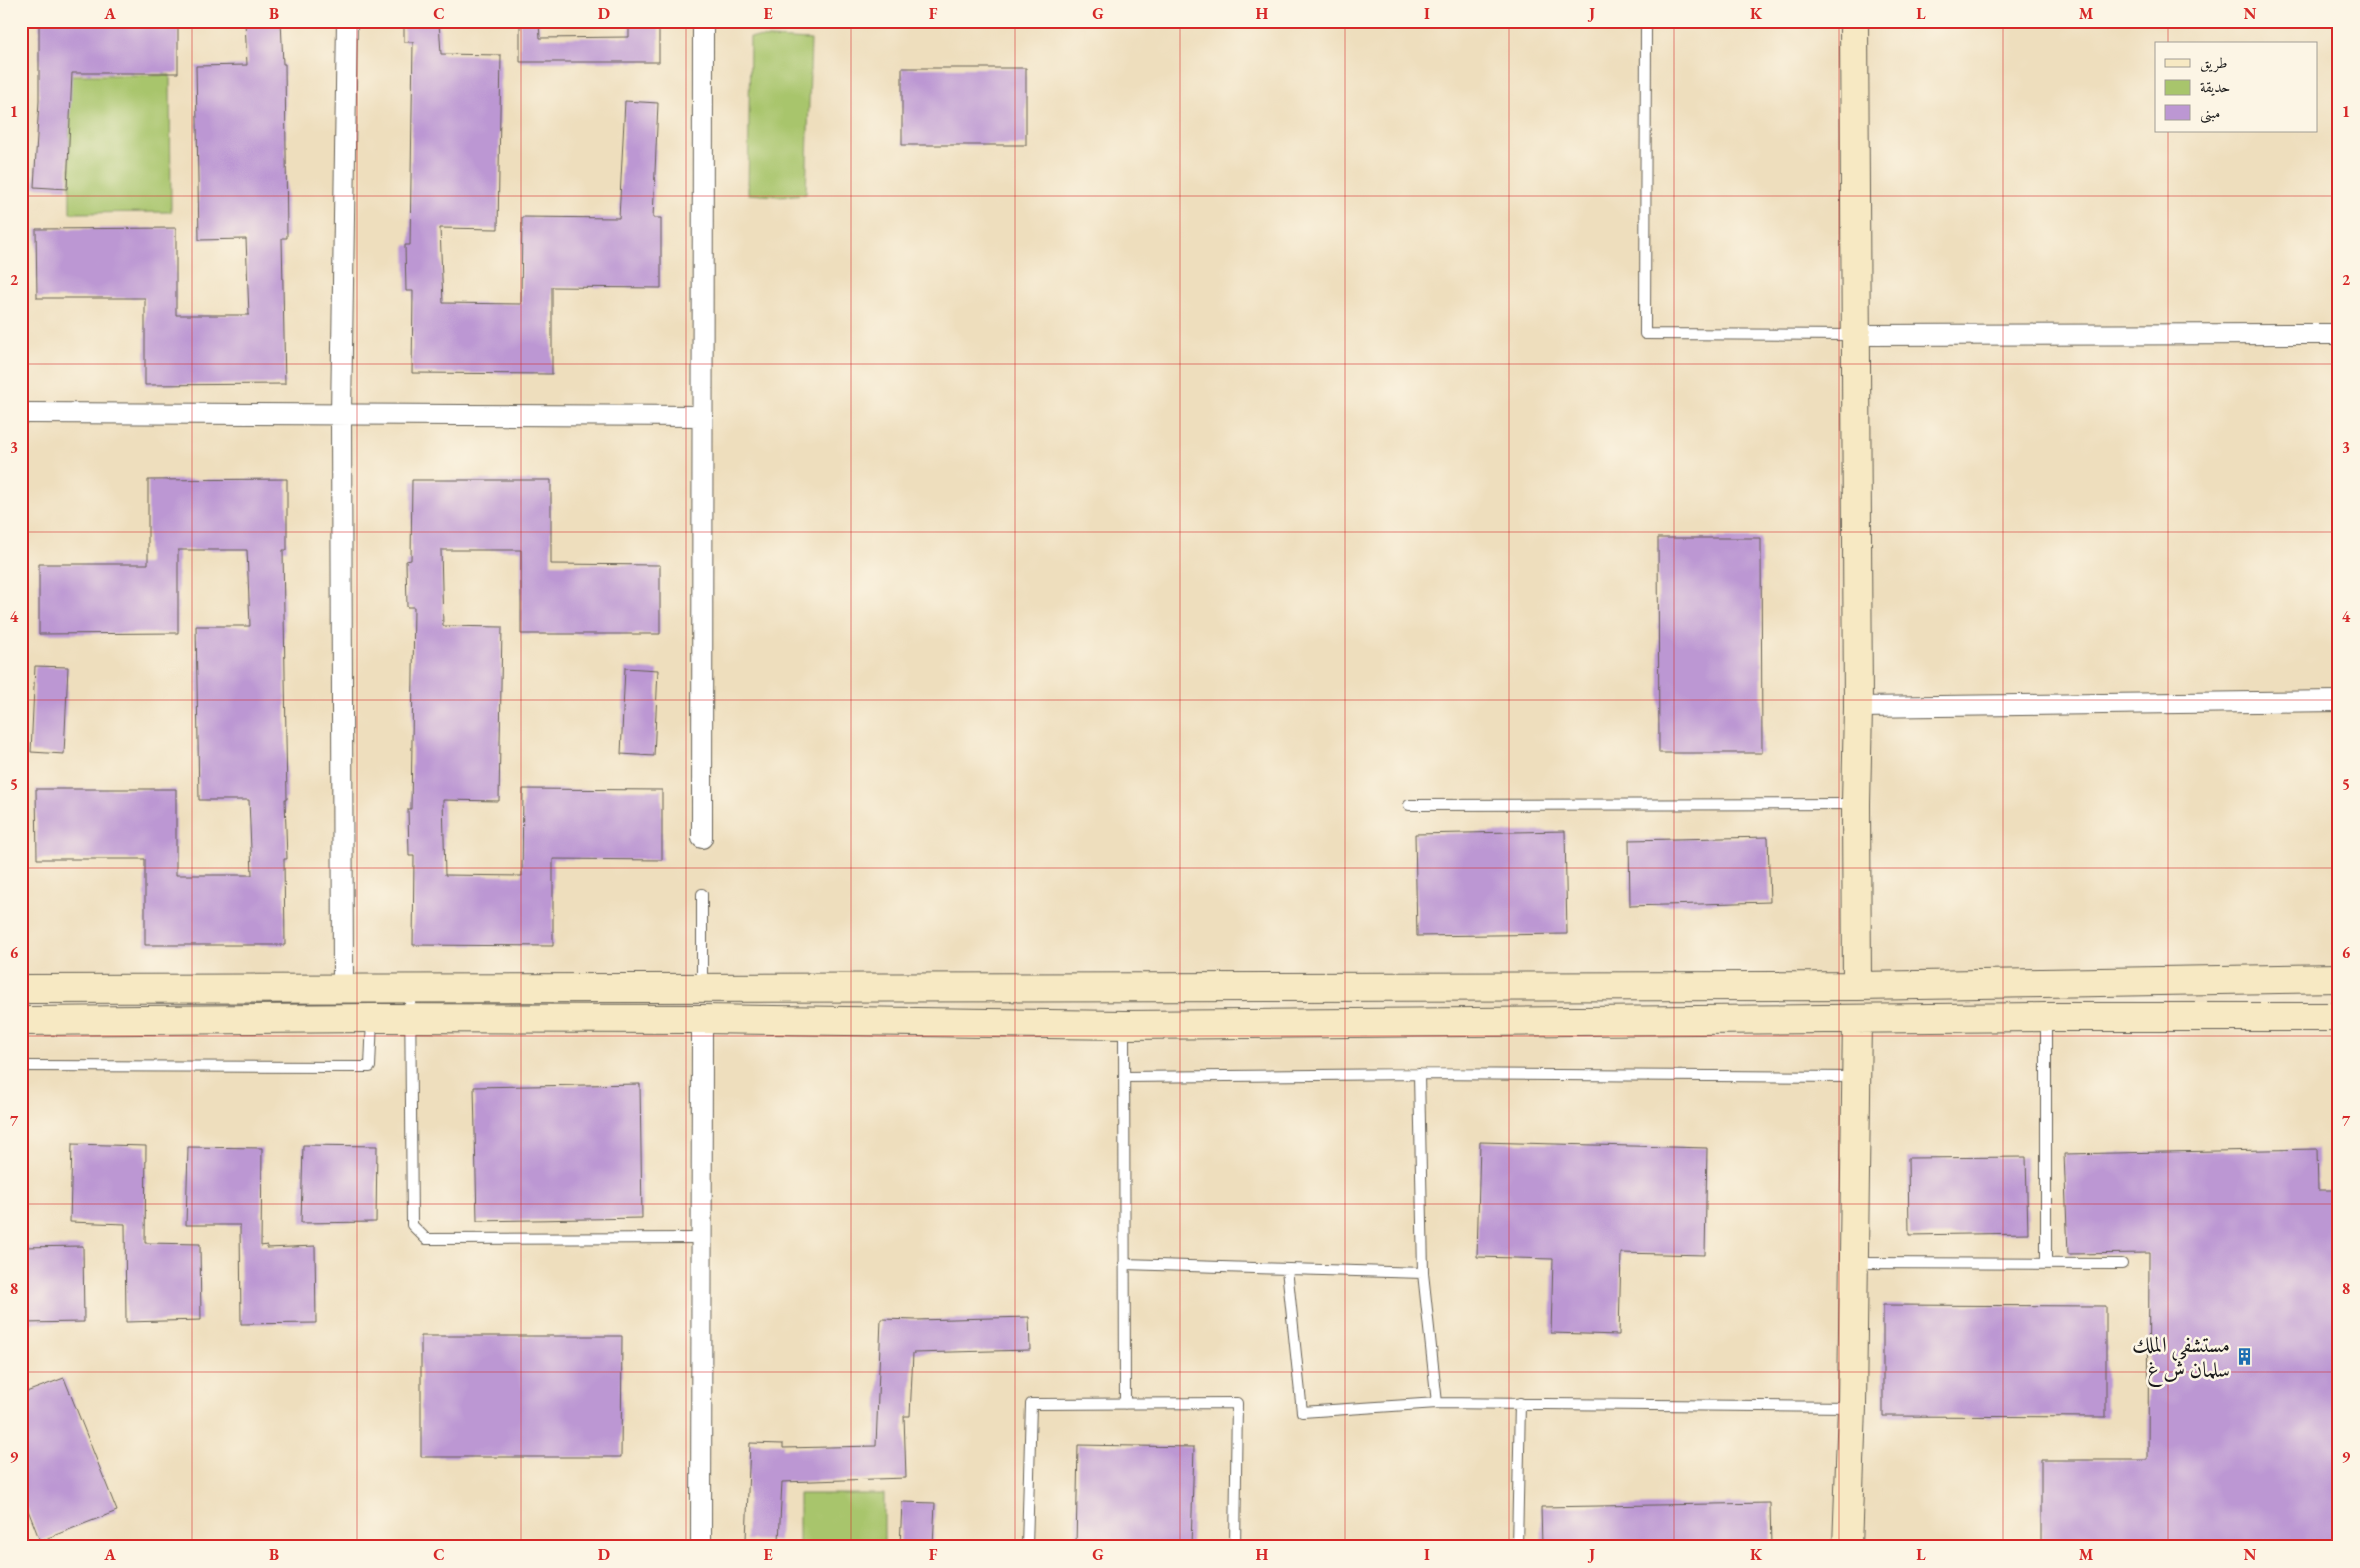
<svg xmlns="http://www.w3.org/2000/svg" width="2360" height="1568" font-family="'EB Garamond',Amiri,serif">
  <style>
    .green { fill: #a8c56c; stroke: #627044 }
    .building { fill: #bc97d3 }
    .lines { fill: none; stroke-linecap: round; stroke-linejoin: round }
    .lane-casing { stroke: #666054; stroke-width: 12 }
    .street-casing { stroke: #666054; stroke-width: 22 }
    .secondary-casing { stroke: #666054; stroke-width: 30 }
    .lane { stroke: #fff; stroke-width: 10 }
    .street { stroke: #fff; stroke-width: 20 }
    .secondary { stroke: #f7e9c3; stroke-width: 28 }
    .grid { fill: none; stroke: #d62828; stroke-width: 1; stroke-opacity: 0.55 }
    .labels { text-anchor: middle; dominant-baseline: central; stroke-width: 5; stroke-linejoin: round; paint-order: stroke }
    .poi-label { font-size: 22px; fill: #1c1c1c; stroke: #fcf5e5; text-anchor: end }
    .neatline { fill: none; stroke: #d62828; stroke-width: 2 }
    .grid-label { font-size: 16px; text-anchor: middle; font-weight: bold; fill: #d62828 }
  </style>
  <rect width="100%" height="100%" fill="#fcf5e5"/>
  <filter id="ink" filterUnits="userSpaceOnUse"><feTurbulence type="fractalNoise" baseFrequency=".02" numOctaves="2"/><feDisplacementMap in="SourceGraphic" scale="10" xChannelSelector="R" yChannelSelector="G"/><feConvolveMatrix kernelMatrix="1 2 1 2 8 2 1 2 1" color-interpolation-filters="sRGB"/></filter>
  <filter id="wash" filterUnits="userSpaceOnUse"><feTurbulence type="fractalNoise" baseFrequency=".0096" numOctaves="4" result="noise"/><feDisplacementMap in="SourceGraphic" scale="20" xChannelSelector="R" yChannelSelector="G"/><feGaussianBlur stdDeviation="1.12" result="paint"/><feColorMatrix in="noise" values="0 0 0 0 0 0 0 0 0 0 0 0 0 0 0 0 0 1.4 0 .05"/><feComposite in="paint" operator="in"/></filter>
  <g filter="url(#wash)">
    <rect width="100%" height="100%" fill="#eedebd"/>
    <!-- green -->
    <path class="green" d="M 750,37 L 811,40 L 806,194 L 779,196 L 748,194 Z
      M 69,75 L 170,75 L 171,212 L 70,213 Z
      M 799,1494 L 884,1494 L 884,1547 L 799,1547 Z"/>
    <g id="blocks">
      <!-- building -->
      <path class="building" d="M 39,21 L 178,21 L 178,73 L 72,73 L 67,189 L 34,187 L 39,101 Z
        M 245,21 L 281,21 L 283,64 L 285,64 L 287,238 L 282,238 L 285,384 L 145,385 L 145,298 L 37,298 L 36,229 L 176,228 L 176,315 L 249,315 L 246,239 L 199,240 L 196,66 L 247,65 Z
        M 404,21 L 439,21 L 441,54 L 501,55 L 498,229 L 440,228 L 443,303 L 521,304 L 522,217 L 619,218 L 625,101 L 658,103 L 653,218 L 661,218 L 661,288 L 552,287 L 552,374 L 412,373 L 413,291 L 406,291 L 405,245 L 410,245 L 413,42 L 404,42 Z
        M 520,21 L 539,21 L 540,38 L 629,37 L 629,21 L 659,21 L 659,62 L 520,62 Z
        M 902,68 L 1026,68 L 1026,145 L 902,145 Z
        M 287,479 L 287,550 L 283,550 L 287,799 L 285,799 L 287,859 L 284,859 L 285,945 L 145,945 L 145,859 L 37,859 L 36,789 L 176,789 L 176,875 L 252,875 L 249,800 L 199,800 L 196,626 L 250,626 L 247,550 L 178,550 L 178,633 L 39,634 L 39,564 L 148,564 L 148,480 Z
        M 412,480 L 551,480 L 551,564 L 660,565 L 660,634 L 521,634 L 521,550 L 441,550 L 443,626 L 502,627 L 499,801 L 443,800 L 445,875 L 522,876 L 523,789 L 662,790 L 662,860 L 553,859 L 553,946 L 413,945 L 414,856 L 409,856 L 408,809 L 411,809 L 414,607 L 407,607 L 406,561 L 411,560 Z
        M 1658,538 L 1761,538 L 1762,753 L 1659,753 Z
        M 35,666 L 68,667 L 64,754 L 31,752 Z
        M 625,668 L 658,670 L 654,756 L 621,754 Z
        M 1565,831 L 1567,934 L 1417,936 L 1415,834 Z
        M 1768,837 L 1770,902 L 1630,906 L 1629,840 Z
        M 640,1084 L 642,1218 L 477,1221 L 474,1087 Z
        M 1480,1142 L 1707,1148 L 1705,1255 L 1621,1253 L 1619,1335 L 1551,1333 L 1553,1259 L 1477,1257 Z
        M 72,1144 L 146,1146 L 145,1243 L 200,1244 L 201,1320 L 126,1322 L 125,1224 L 70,1222 Z
        M 303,1145 L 377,1146 L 376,1222 L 301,1223 Z
        M 188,1147 L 262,1148 L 261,1246 L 267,1245 L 267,1248 L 315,1246 L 316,1323 L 241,1324 L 240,1225 L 186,1225 Z
        M 2317,1149 L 2318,1190 L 2339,1190 L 2339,1547 L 2041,1547 L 2041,1460 L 2148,1460 L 2149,1253 L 2068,1254 L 2064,1154 Z
        M 2026,1157 L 2028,1233 L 1909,1235 L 1908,1158 Z
        M 83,1246 L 84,1322 L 21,1323 L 21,1247 Z
        M 1883,1305 L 2106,1306 L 2106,1417 L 1883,1416 Z
        M 1029,1317 L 1030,1350 L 913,1353 L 910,1416 L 904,1416 L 906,1478 L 782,1482 L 779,1541 L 746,1540 L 750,1443 L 783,1444 L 783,1448 L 876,1446 L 881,1319 L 916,1320 Z
        M 421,1336 L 622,1336 L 621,1457 L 421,1457 Z
        M 64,1378 L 117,1511 L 40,1541 L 21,1492 L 21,1394 Z
        M 1078,1445 L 1194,1447 L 1191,1547 L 1076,1547 Z
        M 902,1502 L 935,1503 L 933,1547 L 900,1547 Z
        M 1770,1503 L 1771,1547 L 1542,1547 L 1541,1507 Z"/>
    </g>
  </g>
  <g filter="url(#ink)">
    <use href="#blocks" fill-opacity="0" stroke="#666054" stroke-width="1"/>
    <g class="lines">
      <defs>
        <path id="lane" d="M 1646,21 L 1645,334 L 1854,335
          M 1409,805 L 1855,804
          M 702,988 L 702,894
          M 410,989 L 412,1225 L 426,1239 L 702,1238
          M 2046,1018 L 2046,1264
          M 1124,1025 L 1125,1404
          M 21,1066 L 370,1067 L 372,1019
          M 1419,1074 L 1423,1273 L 1437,1403
          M 1124,1077 L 1419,1074 L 1855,1077
          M 1855,1263 L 2122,1264
          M 1124,1264 L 1423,1273
          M 1287,1269 L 1302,1412 L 1437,1403 L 1851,1407
          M 1027,1547 L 1031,1404 L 1237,1403 L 1235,1547
          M 1517,1547 L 1520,1403"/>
        <path id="street" d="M 1857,335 L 2339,334
          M 21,413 L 703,416
          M 1858,707 L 2339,701
          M 702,838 L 703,21
          M 343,989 L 341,414 L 347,21
          M 701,1547 L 702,1019"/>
        <path id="secondary" d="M 1854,21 L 1858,707 L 1856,804 L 1857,986
          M 21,989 L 1857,986 L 2339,978
          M 21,1021 L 372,1018 L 702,1019 L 1124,1025 L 2046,1017 L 2339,1017
          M 1847,1547 L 1852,1407 L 1857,1019"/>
      </defs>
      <!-- lane casing -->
      <use href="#lane" class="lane-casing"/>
      <!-- street casing -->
      <use href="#street" class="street-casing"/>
      <!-- secondary casing -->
      <use href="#secondary" class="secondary-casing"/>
      <!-- lane -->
      <use href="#lane" class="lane"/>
      <!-- street -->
      <use href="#street" class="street"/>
      <!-- secondary -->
      <use href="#secondary" class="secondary"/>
    </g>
  </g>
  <!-- grid -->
  <path class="grid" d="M 192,21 L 192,1547M 357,21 L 357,1547M 521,21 L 521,1547M 686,21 L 686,1547M 851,21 L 851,1547M 1015,21 L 1015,1547M 1180,21 L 1180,1547M 1345,21 L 1345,1547M 1509,21 L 1509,1547M 1674,21 L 1674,1547M 1839,21 L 1839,1547M 2003,21 L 2003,1547M 2168,21 L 2168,44M 2168,131 L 2168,1547M 21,196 L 2339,196M 21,364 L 2339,364M 21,532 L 2339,532M 21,700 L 2339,700M 21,868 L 2339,868M 21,1036 L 2339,1036M 21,1204 L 2339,1204M 21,1372 L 2339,1372"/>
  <!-- icons -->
  <defs>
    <symbol id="building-bare" viewBox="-9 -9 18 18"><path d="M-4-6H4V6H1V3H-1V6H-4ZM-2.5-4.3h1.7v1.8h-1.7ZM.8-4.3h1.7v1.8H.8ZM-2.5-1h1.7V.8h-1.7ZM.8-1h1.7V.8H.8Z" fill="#1f6fb2" stroke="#fcf5e5" stroke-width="2.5" paint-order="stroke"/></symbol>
  </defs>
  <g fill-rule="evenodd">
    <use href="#building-bare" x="2232" y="1344" width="25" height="25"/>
  </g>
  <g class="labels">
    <!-- poi labels -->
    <g class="poi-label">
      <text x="2230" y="1344">مستشفى الملك<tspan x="2230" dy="25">سلمان ش غ</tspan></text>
    </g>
  </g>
  <!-- margin -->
  <rect width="2360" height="1568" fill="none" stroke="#fcf5e5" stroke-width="55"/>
  <!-- legend -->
  <rect x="2155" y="42" width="162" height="90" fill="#fcf5e5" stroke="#a29e95"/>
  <rect x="2165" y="59" width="25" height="8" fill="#f7e9c3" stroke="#a29e95"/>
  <text x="2200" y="68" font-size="15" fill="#1c1c1c">طريق</text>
  <rect x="2165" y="80" width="25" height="15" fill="#a8c56c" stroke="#a29e95"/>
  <text x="2200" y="92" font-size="15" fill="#1c1c1c">حديقة</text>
  <rect x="2165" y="105" width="25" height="15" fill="#bc97d3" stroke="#a29e95"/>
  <text x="2200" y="118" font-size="15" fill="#1c1c1c">مبنى</text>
  <rect x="28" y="28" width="2304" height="1512" class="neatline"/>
  <g class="grid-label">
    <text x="110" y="19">A</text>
    <text x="274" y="19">B</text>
    <text x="439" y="19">C</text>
    <text x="604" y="19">D</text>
    <text x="768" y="19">E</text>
    <text x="933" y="19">F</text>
    <text x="1098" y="19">G</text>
    <text x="1262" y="19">H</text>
    <text x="1427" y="19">I</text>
    <text x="1592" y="19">J</text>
    <text x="1756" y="19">K</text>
    <text x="1921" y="19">L</text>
    <text x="2086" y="19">M</text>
    <text x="2250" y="19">N</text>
    <text x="14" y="117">1</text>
    <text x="2346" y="117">1</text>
    <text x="14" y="285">2</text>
    <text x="2346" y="285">2</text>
    <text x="14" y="453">3</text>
    <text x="2346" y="453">3</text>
    <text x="14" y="622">4</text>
    <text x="2346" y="622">4</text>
    <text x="14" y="790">5</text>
    <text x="2346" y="790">5</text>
    <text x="14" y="958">6</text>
    <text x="2346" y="958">6</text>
    <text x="14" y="1126">7</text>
    <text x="2346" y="1126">7</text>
    <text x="14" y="1294">8</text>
    <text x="2346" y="1294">8</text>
    <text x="14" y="1462">9</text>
    <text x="2346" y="1462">9</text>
    <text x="110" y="1560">A</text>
    <text x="274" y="1560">B</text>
    <text x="439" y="1560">C</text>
    <text x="604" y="1560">D</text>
    <text x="768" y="1560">E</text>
    <text x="933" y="1560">F</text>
    <text x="1098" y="1560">G</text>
    <text x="1262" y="1560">H</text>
    <text x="1427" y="1560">I</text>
    <text x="1592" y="1560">J</text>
    <text x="1756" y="1560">K</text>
    <text x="1921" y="1560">L</text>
    <text x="2086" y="1560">M</text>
    <text x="2250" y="1560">N</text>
  </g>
</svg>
